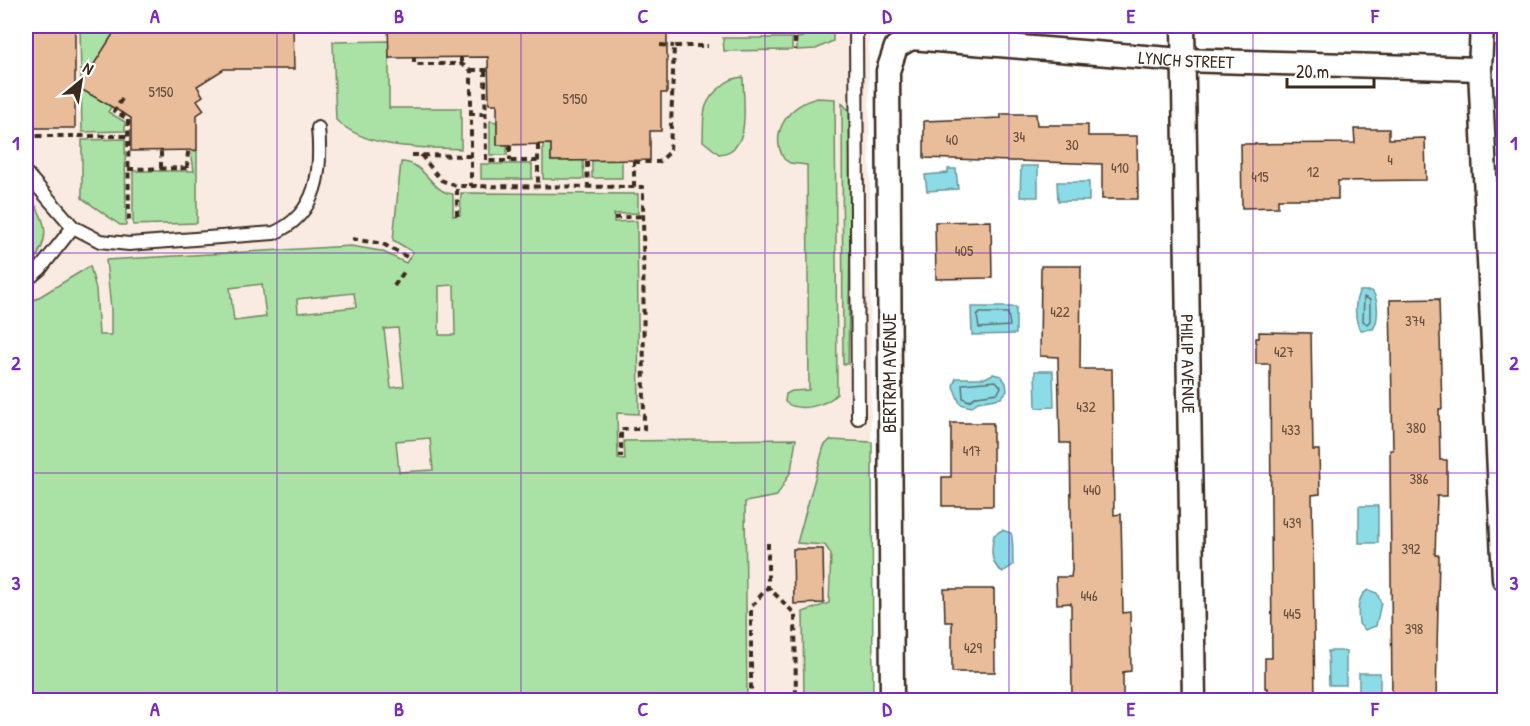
<svg xmlns="http://www.w3.org/2000/svg" width="1530" height="726" font-family="'Patrick Hand',sans-serif">
  <style>
    .built { fill: #f9ebe1 }
    .green { fill: #aae2a6; stroke: #728662; stroke-width: 1.5; fill-rule: evenodd }
    .water { fill: #8bdce6; stroke: #6b9596; stroke-width: 1.5 }
    .lines { fill: none; stroke-linecap: round; stroke-linejoin: round }
    .shore { stroke: #5b716e; stroke-width: 1.5 }
    .building { fill: #eabd9a; stroke: #3b2a1e; stroke-width: 1.5 }
    .lane-casing { stroke: #3b2a1e; stroke-width: 16 }
    .street-casing { stroke: #3b2a1e; stroke-width: 27 }
    .path { stroke: #3b2a1e; stroke-width: 4; stroke-dasharray: 6 4.5; stroke-linecap: butt }
    .lane { stroke: #fff; stroke-width: 12 }
    .street { stroke: #fff; stroke-width: 22 }
    .grid { fill: none; stroke: #7b2cbf; stroke-width: 1.5; stroke-opacity: 0.55 }
    .labels { text-anchor: middle; dominant-baseline: central; stroke-width: 5; stroke-linejoin: round; paint-order: stroke }
    .number-label { font-size: 15px; fill: #674f3d }
    .street-label { font-size: 18px; fill: #3b2a1e; stroke: #fff }
    .neatline { fill: none; stroke: #7b2cbf; stroke-width: 2 }
    .grid-label { font-size: 20px; text-anchor: middle; font-weight: bold; fill: #7b2cbf }
  </style>
  <rect width="100%" height="100%" fill="#fff"/>
  <filter id="ink" filterUnits="userSpaceOnUse"><feTurbulence type="fractalNoise" baseFrequency=".0167" numOctaves="2"/><feDisplacementMap in="SourceGraphic" scale="12" xChannelSelector="R" yChannelSelector="G"/><feConvolveMatrix kernelMatrix="1 2 1 2 8 2 1 2 1" color-interpolation-filters="sRGB"/></filter>
  <g filter="url(#ink)">
    <!-- built -->
    <path class="built" d="M 26,26 L 869,26 L 873,700 L 26,700 L 26,272 L 34,262 L 34,204 L 26,191 Z"/>
    <!-- green -->
    <path class="green" d="M 80,26 L 118,26 L 125,86 L 108,112 L 125,122 L 125,131 L 82,132 Z
      M 803,26 L 833,26 L 833,41 L 816,49 L 797,50 L 797,38 L 803,37 Z
      M 1045,26 L 1090,26 L 1070,32 Z
      M 723,38 L 792,38 L 792,50 L 724,51 Z
      M 389,41 L 389,108 L 461,108 L 461,149 C 419,147 369,150 336,120 L 333,42 Z
      M 743,77 C 743,101 753,152 719,154 L 703,141 C 704,116 700,103 722,86 C 729,80 733,78 743,77 Z
      M 818,98 L 835,99 L 837,394 C 825,406 799,413 785,402 L 786,394 L 792,391 L 809,390 L 807,165 L 790,163 L 784,159 C 768,131 791,103 818,98 Z
      M 842,103 L 852,114 L 848,364 L 843,364 Z
      M 490,121 L 497,122 L 497,144 L 507,144 L 507,155 L 490,155 Z
      M 125,139 L 126,225 L 120,225 L 82,198 L 82,140 Z
      M 543,144 L 551,144 L 551,161 L 583,160 L 584,179 L 543,179 Z
      M 1501,150 L 1504,150 L 1504,273 L 1503,273 Z
      M 191,151 L 197,151 L 197,223 L 133,225 L 133,171 L 194,171 Z
      M 592,160 L 622,160 L 622,178 L 592,178 Z
      M 401,162 C 426,162 431,193 453,194 L 453,216 L 460,215 L 461,193 L 638,194 L 638,213 L 614,214 L 614,222 L 637,221 L 639,414 L 617,413 L 618,459 L 625,460 L 624,441 L 796,439 L 791,471 L 777,496 L 745,502 L 747,700 L 26,700 L 26,305 L 90,266 L 96,289 L 99,335 L 111,335 L 111,309 L 106,260 L 351,246 L 381,251 L 406,263 L 413,252 L 393,240 ZM 262,284 L 266,317 L 234,321 L 230,288 ZM 454,285 L 455,335 L 439,335 L 439,286 ZM 354,293 L 356,307 L 298,313 L 297,299 ZM 398,328 L 404,386 L 391,388 L 384,329 ZM 430,438 L 433,470 L 399,472 L 396,441 Z
      M 481,164 L 532,164 L 532,179 L 481,179 Z
      M 26,191 C 50,225 52,239 26,272 Z
      M 830,440 L 872,442 L 873,700 L 804,700 L 803,612 L 829,603 L 831,554 L 825,545 L 797,543 L 824,446 Z"/>
    <!-- water -->
    <path class="water" d="M 1021,166 L 1038,166 L 1038,197 L 1020,197 Z
      M 948,169 L 956,169 L 958,189 L 927,191 L 925,175 L 948,173 Z
      M 1057,182 L 1089,182 L 1089,201 L 1058,201 Z
      M 1360,291 L 1372,291 C 1379,299 1379,321 1373,329 L 1361,330 C 1354,322 1354,300 1360,291 Z
      M 971,307 L 1016,307 L 1016,334 L 972,335 Z
      M 1035,371 L 1053,371 L 1054,407 L 1036,408 Z
      M 993,374 L 1001,376 L 1006,383 L 1007,391 L 1001,398 L 978,402 L 971,407 L 960,404 L 953,386 L 956,378 L 985,378 Z
      M 1359,506 L 1378,506 L 1378,543 L 1359,543 Z
      M 1002,530 L 1011,533 C 1013,537 1013,559 1013,565 L 1003,572 C 989,565 991,548 994,535 Z
      M 1368,590 L 1377,593 L 1381,603 L 1376,626 L 1365,630 L 1359,624 C 1358,612 1356,597 1368,590 Z
      M 1328,651 L 1346,651 L 1346,685 L 1329,685 Z
      M 1359,673 L 1380,673 L 1380,700 L 1359,700 Z"/>
    <g class="lines">
      <!-- shore -->
      <path class="shore" d="M 1364,297 L 1370,300 L 1370,321 L 1367,324 L 1363,321 Z
        M 980,313 L 1008,313 L 1010,326 L 979,328 L 977,316 Z
        M 996,381 L 1001,387 L 998,393 L 977,396 L 969,401 L 963,398 L 962,384 Z"/>
    </g>
    <!-- building -->
    <path class="building" d="M 26,26 L 75,26 L 75,128 L 26,128 Z
      M 118,26 L 293,26 L 294,69 L 224,69 L 197,86 L 203,96 L 197,100 L 204,110 L 197,115 L 197,150 L 131,151 L 131,118 L 79,88 Z
      M 388,26 L 667,26 L 667,93 L 661,93 L 661,131 L 650,131 L 650,160 L 551,161 L 551,144 L 497,145 L 497,104 L 489,104 L 488,57 L 389,58 Z
      M 1001,114 L 1036,114 L 1037,125 L 1088,125 L 1088,136 L 1137,136 L 1138,199 L 1102,199 L 1102,164 L 924,158 L 924,121 L 1001,118 Z
      M 1354,129 L 1389,129 L 1389,139 L 1425,138 L 1426,180 L 1338,181 L 1338,199 L 1278,199 L 1278,207 L 1242,208 L 1241,144 L 1355,143 Z
      M 991,221 L 992,278 L 936,279 L 935,222 Z
      M 1041,266 L 1081,266 L 1080,369 L 1112,369 L 1114,515 L 1121,514 L 1123,613 L 1130,612 L 1131,671 L 1123,672 L 1123,697 L 1118,697 L 1118,700 L 1072,700 L 1071,603 L 1057,604 L 1056,577 L 1071,577 L 1072,570 L 1070,443 L 1060,443 L 1058,357 L 1040,356 Z
      M 1439,299 L 1442,409 L 1439,409 L 1440,460 L 1447,460 L 1447,496 L 1437,496 L 1435,555 L 1439,555 L 1436,700 L 1392,700 L 1390,450 L 1393,450 L 1390,300 Z
      M 1259,332 L 1311,333 L 1313,450 L 1319,450 L 1320,494 L 1312,495 L 1315,700 L 1268,700 L 1268,688 L 1265,688 L 1265,658 L 1272,658 L 1270,364 L 1256,364 L 1256,338 L 1259,338 Z
      M 951,423 L 993,423 L 993,506 L 942,506 L 942,477 L 951,477 Z
      M 793,549 L 823,549 L 824,603 L 794,604 Z
      M 944,589 L 994,589 L 995,672 L 952,672 L 952,622 L 945,622 Z"/>
    <g class="lines">
      <defs>
        <path id="lane" d="M 856,26 L 858,418
          M 26,173 L 73,227 L 100,241 L 129,244 L 274,233 C 318,214 322,170 318,128
          M 26,281 L 40,269 L 73,227"/>
        <g id="street">
          <path id="s1" d="M 1183,26 L 1194,700"/>
          <path d="M 1482,26 L 1480,69 L 1504,579"/>
          <path id="s2" d="M 892,700 L 888,71 L 896,47 L 911,38 L 1182,60 L 1480,69"/>
        </g>
      </defs>
      <!-- lane casing -->
      <use href="#lane" class="lane-casing"/>
      <!-- street casing -->
      <use href="#street" class="street-casing"/>
      <!-- path -->
      <path class="path" d="M 795,38 L 795,50
        M 660,45 L 674,46
        M 414,57 L 414,64 L 461,64 L 471,70 L 471,186
        M 461,64 L 461,57
        M 471,70 L 489,70
        M 485,70 L 486,161 L 538,161
        M 122,99 L 114,111 L 128,119 L 129,224
        M 469,114 L 486,114
        M 26,136 L 128,136
        M 538,145 L 538,186
        M 510,146 L 510,161
        M 412,155 L 470,156
        M 421,155 L 441,180 L 456,186 L 643,187 L 644,429 L 621,429 L 621,457
        M 587,162 L 588,187
        M 634,162 L 659,162 L 670,152 L 674,46 L 708,46
        M 161,168 L 161,151
        M 187,168 L 188,151
        M 128,169 L 191,168
        M 634,187 L 634,161
        M 457,216 L 457,186
        M 614,218 L 643,216
        M 352,239 L 383,244 L 409,258
        M 394,286 L 404,272
        M 768,543 L 768,587 L 795,614 L 796,700
        M 751,700 L 751,607 L 768,587"/>
      <!-- lane -->
      <use href="#lane" class="lane"/>
      <!-- street -->
      <use href="#street" class="street"/>
    </g>
  </g>
  <!-- grid -->
  <path class="grid" d="M 277,26 L 277,700M 521,26 L 521,700M 765,26 L 765,700M 1009,26 L 1009,700M 1253,26 L 1253,700M 26,253 L 1504,253M 26,473 L 1504,473"/>
  <g class="labels">
    <!-- number labels -->
    <g class="number-label">
      <text x="161" y="91">5150</text>
      <text x="575" y="98">5150</text>
      <text x="1019" y="136">34</text>
      <text x="952" y="139">40</text>
      <text x="1072" y="144">30</text>
      <text x="1390" y="159">4</text>
      <text x="1120" y="167">410</text>
      <text x="1313" y="171">12</text>
      <text x="1260" y="176">415</text>
      <text x="964" y="250">405</text>
      <text x="1060" y="311">422</text>
      <text x="1415" y="320">374</text>
      <text x="1284" y="351">427</text>
      <text x="1086" y="406">432</text>
      <text x="1416" y="427">380</text>
      <text x="1291" y="429">433</text>
      <text x="972" y="450">417</text>
      <text x="1419" y="478">386</text>
      <text x="1092" y="489">440</text>
      <text x="1292" y="522">439</text>
      <text x="1411" y="548">392</text>
      <text x="1089" y="595">446</text>
      <text x="1292" y="613">445</text>
      <text x="1414" y="628">398</text>
      <text x="973" y="647">429</text>
    </g>
    <!-- street labels -->
    <g class="street-label">
      <text stroke="none"><textPath href="#s2" startOffset="948">LYNCH STREET</textPath></text>
      <text stroke="none"><textPath href="#s1" startOffset="338">PHILIP AVENUE</textPath></text>
      <text transform="translate(889 373) rotate(-90)">BERTRAM AVENUE</text>
    </g>
  </g>
  <!-- margin -->
  <rect width="1530" height="726" fill="none" stroke="#fff" stroke-width="66"/>
  <!-- north arrow -->
  <g transform="translate(81 81) rotate(30)" stroke="#ffffff" stroke-width="4.5" paint-order="stroke">
  <path d="M0-4.5L10 22L0 15L-10 22Z" fill="#3b2a1e"/>
  <text y="-9" font-size="16" font-weight="bold" text-anchor="middle" fill="#3b2a1e">N</text>
  </g>
  <!-- scale -->
  <path d="M1287 78v9h87v-9" fill="none" stroke="#3b2a1e" stroke-width="3"/>
  <text x="1296" y="78" font-size="18" fill="#3b2a1e" stroke="#ffffff" stroke-width="4.5" paint-order="stroke">20 m</text>
  <rect x="33" y="33" width="1464" height="660" class="neatline"/>
  <g class="grid-label">
    <text x="155" y="23">A</text>
    <text x="399" y="23">B</text>
    <text x="643" y="23">C</text>
    <text x="887" y="23">D</text>
    <text x="1131" y="23">E</text>
    <text x="1375" y="23">F</text>
    <text x="16" y="150">1</text>
    <text x="1514" y="150">1</text>
    <text x="16" y="370">2</text>
    <text x="1514" y="370">2</text>
    <text x="16" y="590">3</text>
    <text x="1514" y="590">3</text>
    <text x="155" y="716">A</text>
    <text x="399" y="716">B</text>
    <text x="643" y="716">C</text>
    <text x="887" y="716">D</text>
    <text x="1131" y="716">E</text>
    <text x="1375" y="716">F</text>
  </g>
</svg>
